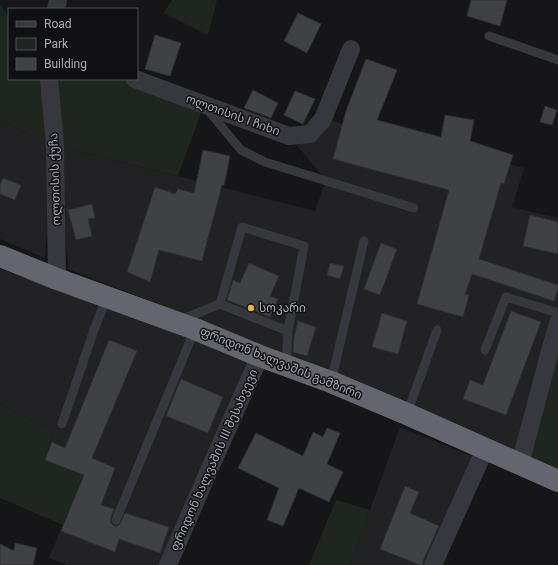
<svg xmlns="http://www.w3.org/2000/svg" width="558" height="565" font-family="Roboto,'Noto Sans Georgian',sans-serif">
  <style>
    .built { fill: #222225 }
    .green { fill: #1e261f }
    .building { fill: #404145; stroke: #303034 }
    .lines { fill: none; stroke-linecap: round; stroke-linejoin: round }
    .lane { stroke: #37383d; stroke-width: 9 }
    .street { stroke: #37383d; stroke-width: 18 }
    .highway { stroke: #63666e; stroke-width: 22 }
    .poi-dot { fill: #f2b134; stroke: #111113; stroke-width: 1.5 }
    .labels { text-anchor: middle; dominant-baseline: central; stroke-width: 3; stroke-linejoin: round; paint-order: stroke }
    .street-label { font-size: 12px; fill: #a8adb8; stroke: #111113 }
    .poi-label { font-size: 12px; fill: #a8adb8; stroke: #111113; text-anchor: start }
  </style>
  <rect width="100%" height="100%" fill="#161618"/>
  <!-- built -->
  <path class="built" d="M 323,119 L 524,168 L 512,207 L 558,218 L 558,323 L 516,455 L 408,404 L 69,269 L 55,148 L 45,258 L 0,239 L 0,121 L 55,145 L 315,211 L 326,180 L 289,136 Z
    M 0,269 L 252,361 L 168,565 L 67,565 L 49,558 L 84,473 L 45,459 L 52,432 L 0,404 Z
    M 400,427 L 473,457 L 433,565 L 350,565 Z"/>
  <!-- green -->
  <path class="green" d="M 172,0 L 217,0 L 208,35 L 164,13 Z
    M 0,4 L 9,18 L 9,79 L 135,79 L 204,105 L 178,176 L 55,145 L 0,121 Z
    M 549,355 L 558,358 L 558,475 L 526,460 Z
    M 0,404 L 52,432 L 45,459 L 84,473 L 63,525 L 0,498 Z
    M 336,500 L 370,510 L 350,565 L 309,565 Z"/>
  <!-- building -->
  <path class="building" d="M 471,0 L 507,0 L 500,26 L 467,16 Z
    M 298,13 L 321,24 L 307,53 L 284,41 Z
    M 155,35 L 181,43 L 170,76 L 145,69 Z
    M 366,59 L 397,70 L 377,120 L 441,137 L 445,115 L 474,120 L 470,141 L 513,155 L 504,184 L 501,183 L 479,259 L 558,285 L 558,288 L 554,301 L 472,274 L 465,294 L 469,295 L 463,317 L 417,304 L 449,190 L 333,159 L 346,111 Z
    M 253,90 L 278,103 L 271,118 L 244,108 Z
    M 295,91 L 315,99 L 303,124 L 284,115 Z
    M 545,106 L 557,110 L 552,125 L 540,122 Z
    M 203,150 L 230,156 L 224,185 L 222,185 L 202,261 L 159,250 L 150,282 L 127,272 L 155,187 L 175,194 L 178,189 L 194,193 Z
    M 3,178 L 21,185 L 15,200 L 0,194 L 0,185 Z
    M 92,204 L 95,218 L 88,219 L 92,236 L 76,240 L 68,210 Z
    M 530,215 L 558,222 L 558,254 L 523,246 Z
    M 381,243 L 397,249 L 380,295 L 364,289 Z
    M 249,263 L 279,276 L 270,296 L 278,299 L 270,317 L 227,300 L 233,280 L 240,283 Z
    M 330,263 L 344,266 L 340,279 L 327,275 Z
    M 511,311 L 541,322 L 506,415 L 463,399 L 470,380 L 483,385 Z
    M 382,313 L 407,321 L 398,354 L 372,347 Z
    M 298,321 L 316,327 L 307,356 L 293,352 L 294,337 Z
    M 109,340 L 137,351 L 92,458 L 115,468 L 101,505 L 114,509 L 110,520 L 111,523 L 114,526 L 117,526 L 120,524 L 125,513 L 169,527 L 160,553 L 119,539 L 115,552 L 61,531 L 84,475 L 45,460 L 52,442 L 65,448 Z
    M 181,379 L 223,397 L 208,433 L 166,416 Z
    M 327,428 L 340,433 L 327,464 L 343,472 L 329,502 L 299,488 L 283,526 L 267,520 L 279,488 L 238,468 L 256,433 L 303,456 L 313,432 L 323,437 Z
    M 405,486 L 419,492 L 410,513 L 439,526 L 423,561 L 423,565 L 420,565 L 380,549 Z
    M 15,543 L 37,548 L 33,565 L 0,565 L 0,544 L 14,551 Z"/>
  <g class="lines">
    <!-- lane -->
    <path class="lane" d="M 489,36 L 558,60
      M 207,109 L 241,150 L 265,162 L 414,208
      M 220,304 L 242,227 L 304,246 L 288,331 L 286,366
      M 180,320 L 220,304 L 288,331
      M 485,350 L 506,297 L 558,313
      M 331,382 L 364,241
      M 407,414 L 437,330
      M 62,424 L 94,330 L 107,297
      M 116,520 L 195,329"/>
    <!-- street -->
    <path class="street" d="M 56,9 L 58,0
      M 49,79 L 55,145 L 57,279
      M 135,79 L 289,136 L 310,134 L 323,119 L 351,49
      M 520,464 L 549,355 L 558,323
      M 168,565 L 210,468 L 260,356
      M 433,565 L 485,449"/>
    <!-- highway -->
    <path class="highway" d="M 0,256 L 57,279 L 195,329 L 260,356 L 331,382 L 407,414 L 558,481"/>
  </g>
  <!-- markers -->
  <circle class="poi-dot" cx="251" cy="308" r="4"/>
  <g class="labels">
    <!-- street labels -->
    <g class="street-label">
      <text transform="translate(233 115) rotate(20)">ოლთისის I ჩიხი</text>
      <text transform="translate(55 179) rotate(-92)">ოლთისის ქუჩა</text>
      <text transform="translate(281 363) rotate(22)">ფრიდონ ხალვაშის გამზირი</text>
      <text transform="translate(214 460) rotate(-66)">ფრიდონ ხალვაშის III შესახვევი</text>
    </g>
    <!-- poi labels -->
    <g class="poi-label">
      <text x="259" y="308">სოკარი</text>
    </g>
  </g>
  <!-- legend -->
  <rect x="8" y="8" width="130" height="72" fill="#111113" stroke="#4d4f55"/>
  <rect x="16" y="21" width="20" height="6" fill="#37383d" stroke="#4d4f55"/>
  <text x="44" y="28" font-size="12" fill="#a8adb8">Road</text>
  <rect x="16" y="38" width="20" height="12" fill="#1e261f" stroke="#4d4f55"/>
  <text x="44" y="48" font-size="12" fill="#a8adb8">Park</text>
  <rect x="16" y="58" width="20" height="12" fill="#404145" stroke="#4d4f55"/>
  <text x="44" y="68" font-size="12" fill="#a8adb8">Building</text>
</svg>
